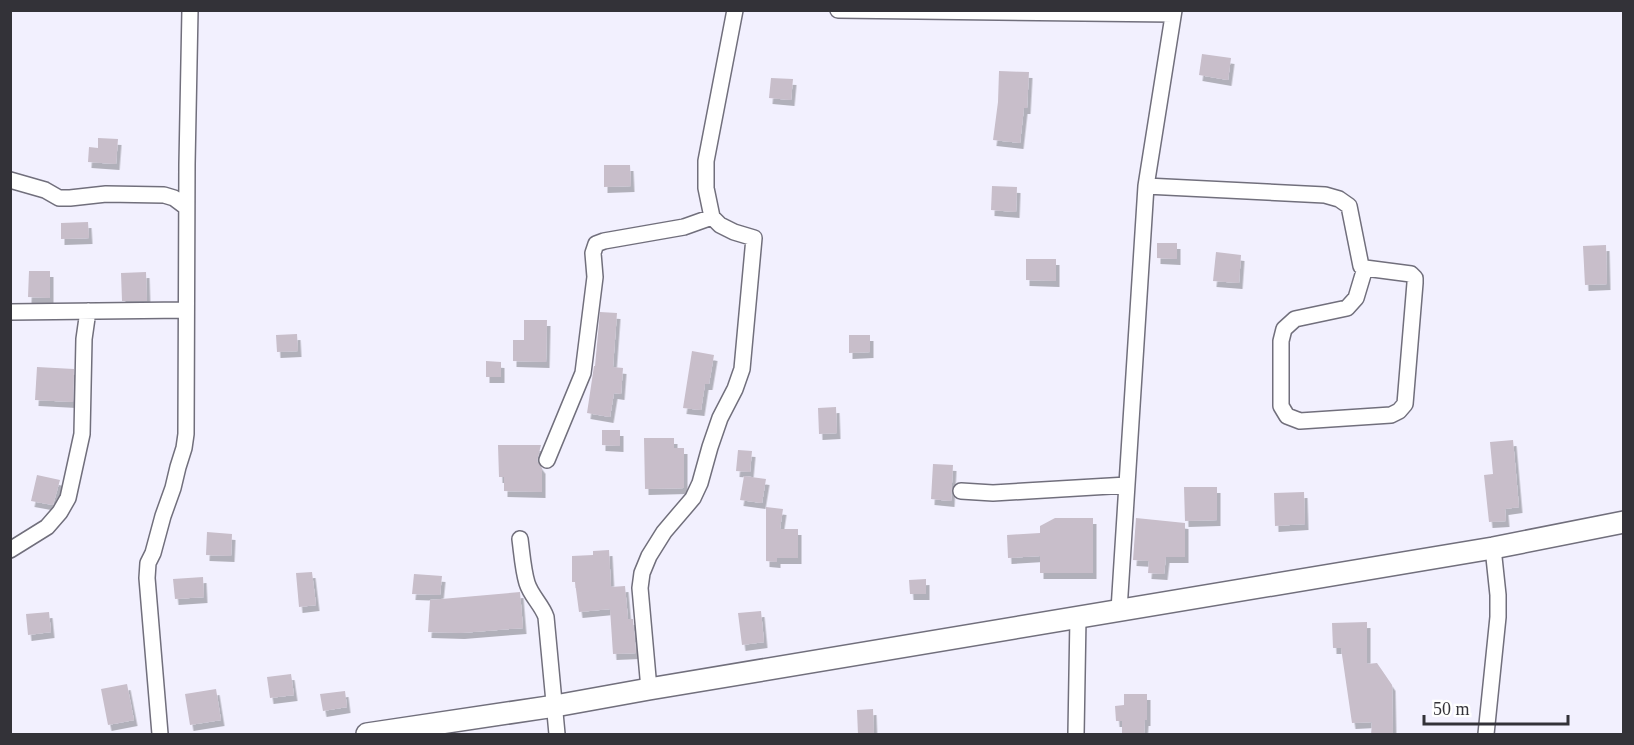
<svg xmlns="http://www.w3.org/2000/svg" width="1634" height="745" font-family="Georgia,serif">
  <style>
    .building { fill: #c8beca; filter: url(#shadow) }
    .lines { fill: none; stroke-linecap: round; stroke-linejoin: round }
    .street-casing { stroke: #716f7c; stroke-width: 18 }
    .secondary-casing { stroke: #716f7c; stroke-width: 24 }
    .street { stroke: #fff; stroke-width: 15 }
    .secondary { stroke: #fff; stroke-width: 21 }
  </style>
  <defs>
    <filter id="shadow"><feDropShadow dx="3.5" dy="6" stdDeviation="0" flood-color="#0004"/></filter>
  </defs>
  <rect width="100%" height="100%" fill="#f2f0fe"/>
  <!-- building -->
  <path class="building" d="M 1202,54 L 1231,58 L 1228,80 L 1199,75 Z
    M 999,71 L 1029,72 L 1027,108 L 1024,108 L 1020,143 L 993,140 L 998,102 Z
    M 771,78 L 793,79 L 791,100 L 769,98 Z
    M 98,138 L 118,139 L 116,164 L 88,162 L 89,147 L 98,148 Z
    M 604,165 L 630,165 L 631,186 L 604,187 Z
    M 992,186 L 1017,187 L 1016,212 L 991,210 Z
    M 88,222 L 89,238 L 61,239 L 61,223 Z
    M 1157,243 L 1177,243 L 1177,259 L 1157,258 Z
    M 1606,245 L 1607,284 L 1585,285 L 1583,246 Z
    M 1216,252 L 1241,255 L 1239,283 L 1213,281 Z
    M 1026,259 L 1056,259 L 1056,281 L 1026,280 Z
    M 29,271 L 50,271 L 50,298 L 28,297 Z
    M 146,272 L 147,301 L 122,301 L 121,273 Z
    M 600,312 L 617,313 L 613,367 L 623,368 L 621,394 L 614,393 L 610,417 L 587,413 L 594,366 L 595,366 Z
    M 524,320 L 547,320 L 546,362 L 513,361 L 513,340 L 524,340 Z
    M 297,334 L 298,351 L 277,352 L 276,335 Z
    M 849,335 L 870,335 L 870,352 L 849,353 Z
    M 692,351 L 714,355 L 709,384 L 705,384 L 701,410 L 683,408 Z
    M 486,361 L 501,362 L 501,377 L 486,377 Z
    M 37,367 L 74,369 L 73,402 L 35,400 Z
    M 836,407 L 837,433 L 819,434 L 818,408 Z
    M 602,430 L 620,430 L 620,446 L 602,445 Z
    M 644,438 L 674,438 L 674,448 L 684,448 L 684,488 L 645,489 Z
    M 1513,440 L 1519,507 L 1505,509 L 1506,521 L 1489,522 L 1484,475 L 1493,474 L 1490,442 Z
    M 498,445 L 541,445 L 537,461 L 542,468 L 542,492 L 504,491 L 504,477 L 499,477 Z
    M 738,450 L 752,451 L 750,472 L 736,471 Z
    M 933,464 L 953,465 L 951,501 L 931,499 Z
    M 37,475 L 60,480 L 53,505 L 31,501 Z
    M 744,476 L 766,479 L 762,503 L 740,500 Z
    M 1184,487 L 1217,487 L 1217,520 L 1185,521 Z
    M 1304,492 L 1305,524 L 1275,526 L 1274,493 Z
    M 766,507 L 783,509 L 780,529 L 798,529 L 798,558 L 777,558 L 777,562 L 766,561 Z
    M 1055,518 L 1093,518 L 1093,573 L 1040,573 L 1040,556 L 1008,558 L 1007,535 L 1040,533 L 1040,526 Z
    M 1136,518 L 1185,523 L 1185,557 L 1166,557 L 1164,574 L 1148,573 L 1149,561 L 1133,560 Z
    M 207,532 L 232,534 L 231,556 L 206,555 Z
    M 609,550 L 611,587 L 625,586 L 628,619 L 633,619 L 636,653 L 613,654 L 610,609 L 579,612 L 575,582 L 572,582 L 572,556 L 593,555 L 593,551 Z
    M 312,572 L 316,605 L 299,607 L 296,573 Z
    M 414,574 L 442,576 L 440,595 L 412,594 Z
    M 203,577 L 204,597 L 175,599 L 173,579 Z
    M 926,579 L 926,594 L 910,594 L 909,580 Z
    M 520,592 L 523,628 L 461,633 L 428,632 L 430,600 Z
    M 761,611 L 764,642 L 742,645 L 738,613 Z
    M 49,612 L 51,632 L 28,635 L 26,614 Z
    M 1367,622 L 1367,664 L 1377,663 L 1392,685 L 1393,735 L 1371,735 L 1372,722 L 1352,723 L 1341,648 L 1333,648 L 1332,623 Z
    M 291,674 L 294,695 L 270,698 L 267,677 Z
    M 127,684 L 134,720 L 108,725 L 101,689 Z
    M 216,689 L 221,720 L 190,725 L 185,694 Z
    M 345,691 L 347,707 L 323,711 L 320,694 Z
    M 1124,694 L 1147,694 L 1147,720 L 1145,720 L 1144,735 L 1122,735 L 1122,721 L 1116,721 L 1115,706 L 1124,705 Z
    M 873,709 L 874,735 L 858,735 L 857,710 Z"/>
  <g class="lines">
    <defs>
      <path id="street" d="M 838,10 L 1173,14
        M 10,180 L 45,190 L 59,198 L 70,198 L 106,194 L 164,195 L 174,198 L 186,207
        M 1146,186 L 1325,195 L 1339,199 L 1349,206 L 1361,266 L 1365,268 L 1411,274 L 1415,278 L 1415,283 L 1405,404 L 1399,411 L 1391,415 L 1300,421 L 1287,416 L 1281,406 L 1281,341 L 1284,329 L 1295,319 L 1347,308 L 1356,298 L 1365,268
        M 10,312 L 186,310
        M 547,460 L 583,373 L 595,277 L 593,253 L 596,244 L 604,241 L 684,227 L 712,217
        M 961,491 L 993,493 L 1127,485
        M 520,539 C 522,554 523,570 527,583 C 531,596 542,605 546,617 L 557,734
        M 10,550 L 47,527 L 60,512 L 68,498 L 82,434 L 84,339 L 88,311
        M 1119,610 L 1146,186 L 1174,10
        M 649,689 L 640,588 L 642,573 L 649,556 L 664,532 L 693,498 L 700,483 L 710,447 L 720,418 L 735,389 L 742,369 L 754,238 L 734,232 L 720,225 L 712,217 L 706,188 L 706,161 L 735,10
        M 160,734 L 147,578 L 148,563 L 153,553 L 163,516 L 173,488 L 178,467 L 184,448 L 186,434 L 187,164 L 190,10
        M 1076,734 L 1078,617
        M 1486,734 L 1498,617 L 1498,595 L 1493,548"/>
      <path id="secondary" d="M 367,734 L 555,706 L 649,689 L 1493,548 L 1624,522"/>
    </defs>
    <!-- street casing -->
    <use href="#street" class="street-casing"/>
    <!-- secondary casing -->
    <use href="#secondary" class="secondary-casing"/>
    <!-- street -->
    <use href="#street" class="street"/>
    <!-- secondary -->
    <use href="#secondary" class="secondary"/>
  </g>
  <!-- border -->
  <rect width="1634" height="745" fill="none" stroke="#333238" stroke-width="24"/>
  <!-- scale -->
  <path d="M1424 715v9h144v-9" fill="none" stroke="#333238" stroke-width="3"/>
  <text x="1433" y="715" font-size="18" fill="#333238" stroke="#ffffff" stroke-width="4.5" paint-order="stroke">50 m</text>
</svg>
